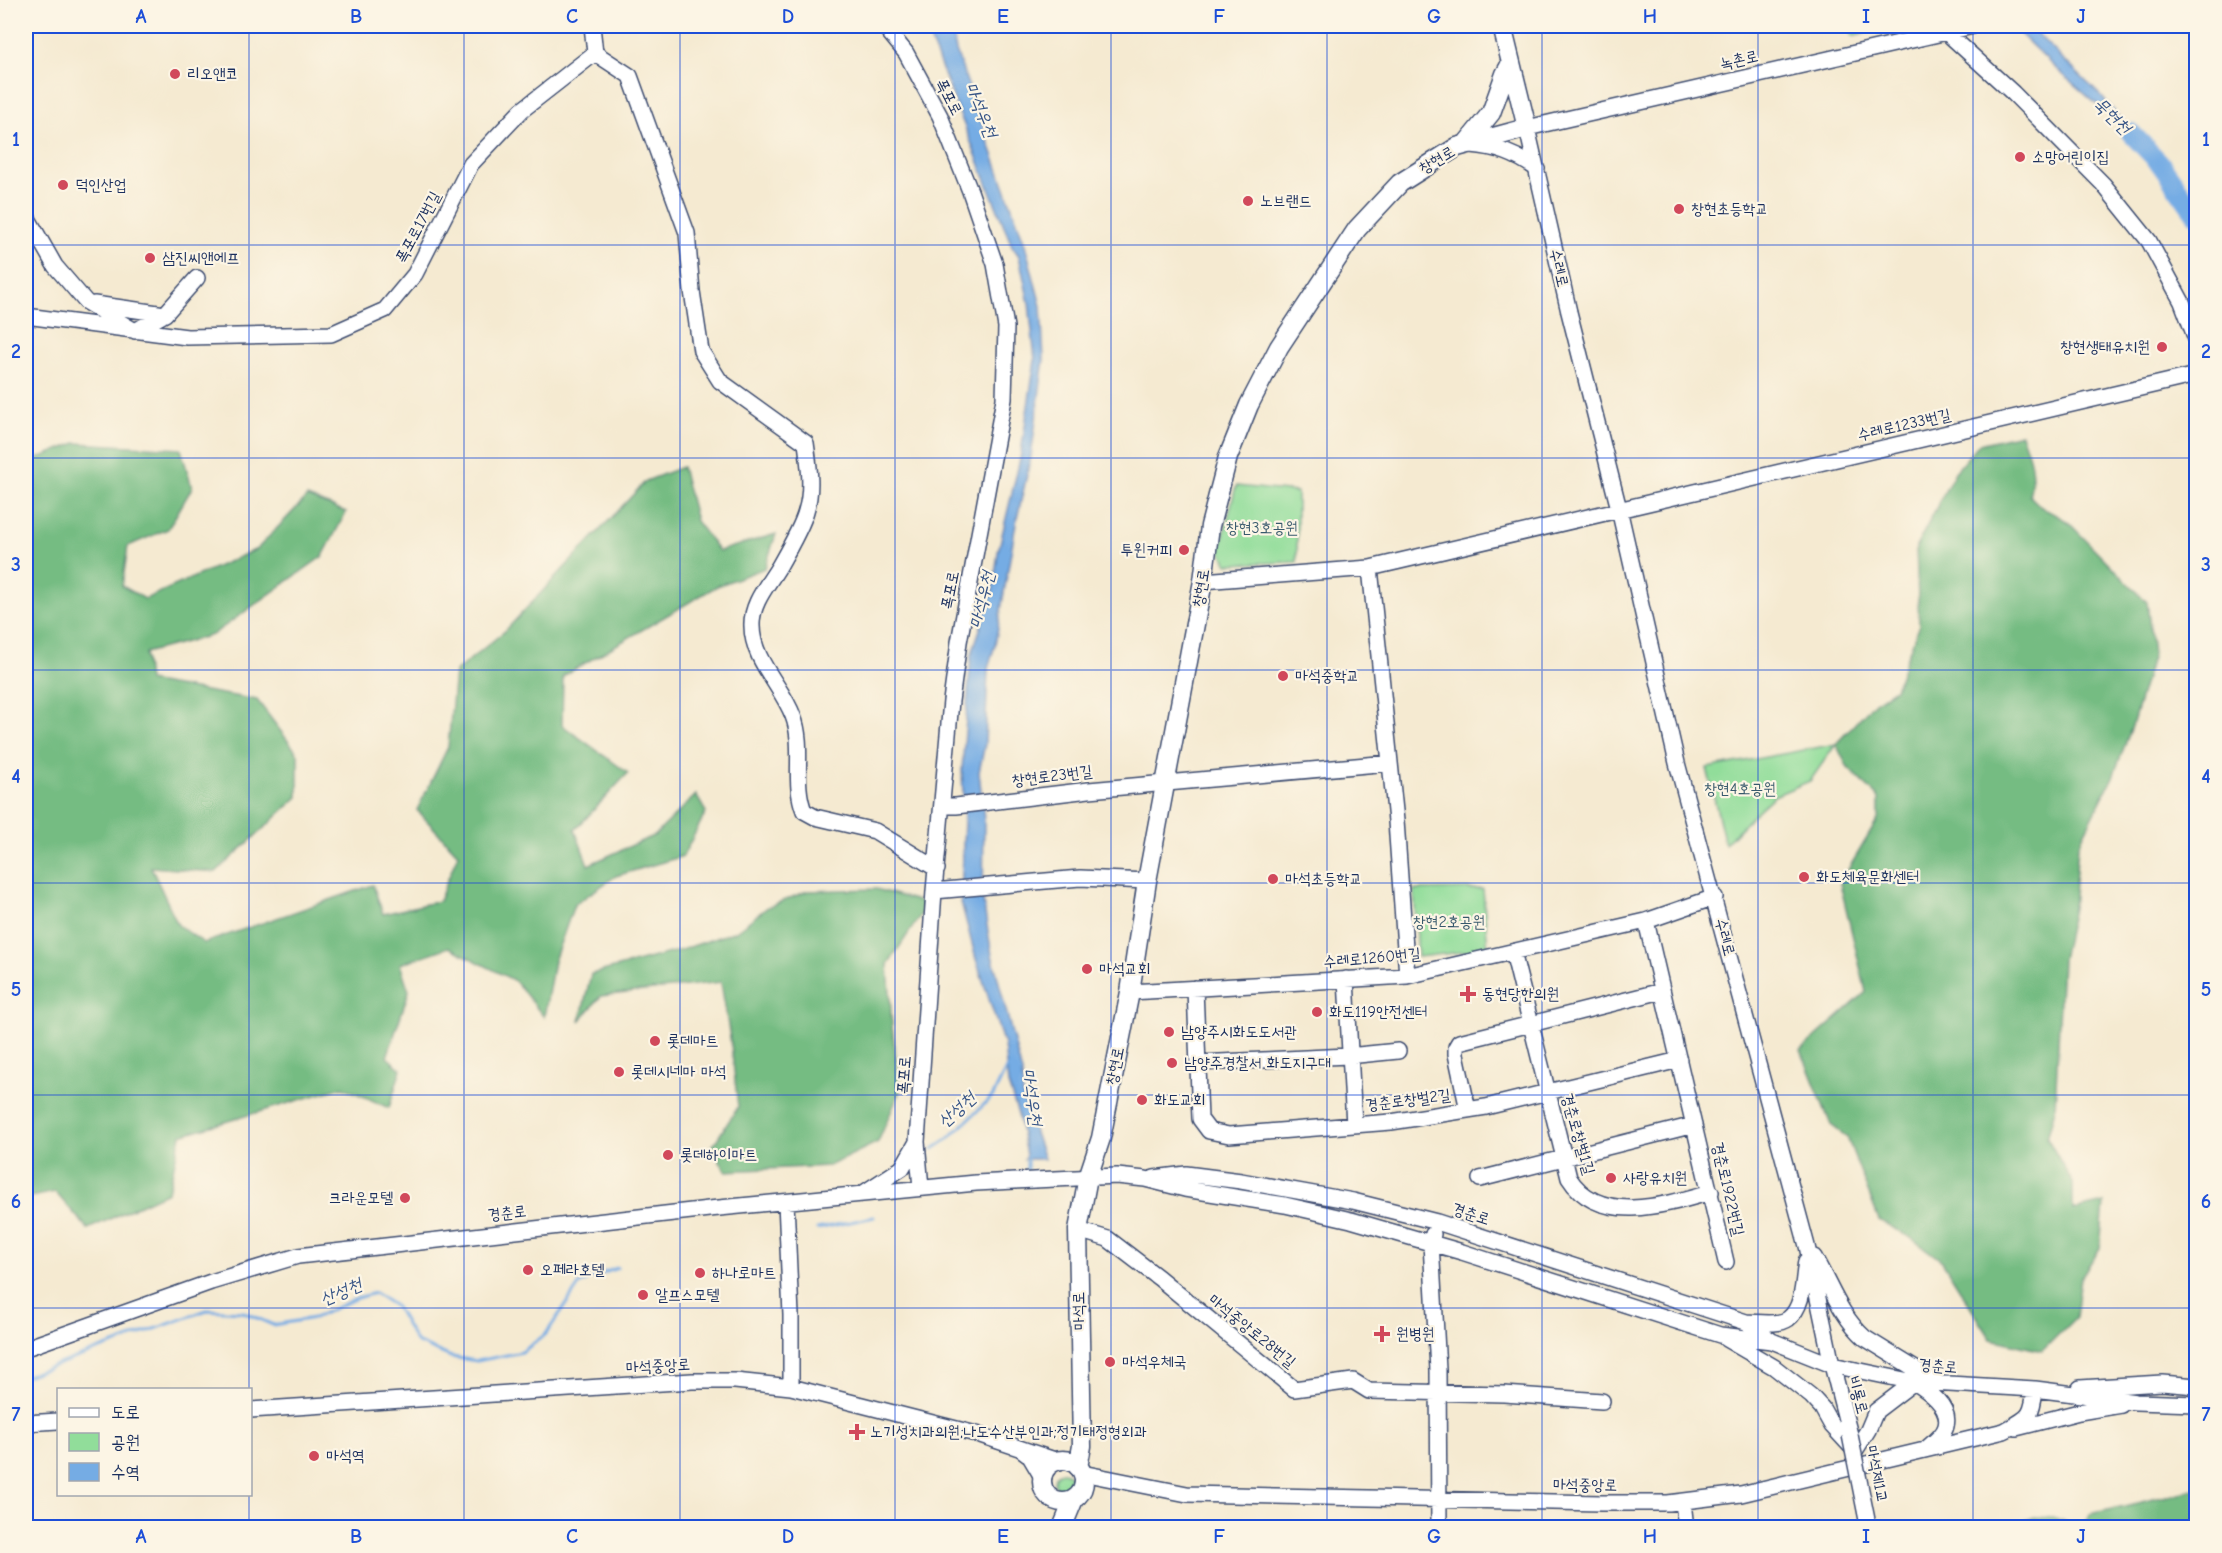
<svg xmlns="http://www.w3.org/2000/svg" width="2222" height="1553" font-family="'Comic Neue','Poor Story',sans-serif">
  <style>
    .green { fill: #91dd9a; stroke: #56867c; stroke-width: 1.5 }
    .forest { fill: #74bc82; stroke: #487670; stroke-width: 1.5 }
    .water { fill: #75ace4; stroke: #486ea1; stroke-width: 1.5 }
    .lines { fill: none; stroke-linecap: round; stroke-linejoin: round }
    .stream { stroke: #75ace4; stroke-width: 3 }
    .river { stroke: #75ace4; stroke-width: 20 }
    .minor-casing { stroke: #3c4b6f; stroke-width: 18 }
    .major-casing { stroke: #3c4b6f; stroke-width: 21 }
    .minor { stroke: #fff; stroke-width: 15 }
    .major { stroke: #fff; stroke-width: 18 }
    .rail { stroke: #1b2f5e; stroke-width: 3 }
    .minor-bridge-casing { stroke: #3c4b6f; stroke-width: 18; stroke-linecap: butt }
    .minor-bridge { stroke: #fff; stroke-width: 15 }
    .grid { fill: none; stroke: #1d4ed8; stroke-width: 1.5; stroke-opacity: 0.55 }
    .poi-dot { fill: #d1495b; stroke: #fcf5e5; stroke-width: 2 }
    .labels { text-anchor: middle; dominant-baseline: central; stroke-width: 4.5; stroke-linejoin: round; paint-order: stroke }
    .street-label { font-size: 16px; fill: #1b2f5e; stroke: #fcf5e5 }
    .poi-label { font-size: 16px; fill: #1b2f5e; stroke: #fcf5e5; text-anchor: start }
    .park-label { font-size: 16px; fill: #385a6d; stroke: #fcf5e5 }
    .water-label { font-size: 18px; font-style: italic; fill: #365486; stroke: #fcf5e5 }
    .neatline { fill: none; stroke: #1d4ed8; stroke-width: 2 }
    .grid-label { font-size: 20px; text-anchor: middle; font-weight: bold; fill: #1d4ed8 }
  </style>
  <rect width="100%" height="100%" fill="#fcf5e5"/>
  <filter id="ink" filterUnits="userSpaceOnUse"><feTurbulence type="fractalNoise" baseFrequency=".0167" numOctaves="2"/><feDisplacementMap in="SourceGraphic" scale="12" xChannelSelector="R" yChannelSelector="G"/><feConvolveMatrix kernelMatrix="1 2 1 2 8 2 1 2 1" color-interpolation-filters="sRGB"/></filter>
  <filter id="wash" filterUnits="userSpaceOnUse"><feTurbulence type="fractalNoise" baseFrequency=".008" numOctaves="4" result="noise"/><feDisplacementMap in="SourceGraphic" scale="24" xChannelSelector="R" yChannelSelector="G"/><feGaussianBlur stdDeviation="1.35" result="paint"/><feColorMatrix in="noise" values="0 0 0 0 0 0 0 0 0 0 0 0 0 0 0 0 0 1.4 0 .05"/><feComposite in="paint" operator="in"/></filter>
  <g filter="url(#wash)">
    <rect width="100%" height="100%" fill="#f5ead1"/>
    <!-- green -->
    <path class="green" d="M 1849,26 L 1889,26 L 1852,36 Z
      M 1236,486 L 1297,492 L 1297,562 L 1227,564 L 1220,550 Z
      M 1836,744 L 1810,781 L 1774,796 L 1752,816 L 1725,844 L 1707,768 Z
      M 1483,889 L 1488,949 L 1418,957 L 1414,890 Z
      M1054 1481a9 9 0 1 1 18 0a9 9 0 1 1-18 0Z"/>
    <!-- forest -->
    <path class="forest" d="M 2021,434 C 2029,454 2036,474 2029,495 L 2041,507 L 2067,521 L 2147,602 L 2153,654 L 2132,726 L 2113,777 L 2078,846 L 2073,908 L 2062,959 L 2055,1109 L 2047,1138 L 2073,1183 L 2073,1210 L 2104,1203 L 2100,1248 L 2081,1277 L 2076,1317 L 2042,1351 L 1991,1339 L 1942,1261 L 1911,1238 L 1879,1220 L 1847,1137 L 1831,1125 L 1801,1050 L 1866,992 L 1840,883 L 1879,818 L 1879,798 L 1848,768 L 1836,744 L 1875,702 L 1895,689 L 1919,626 L 1916,547 L 1955,472 L 1979,444 Z
      M 76,443 L 181,449 L 192,488 L 168,529 L 128,546 L 122,586 L 145,599 L 257,549 L 307,497 L 346,512 L 323,556 L 212,635 L 145,653 L 148,681 L 257,700 L 298,754 L 298,797 L 216,872 L 151,867 L 178,925 L 204,943 L 373,885 L 383,914 L 439,901 L 458,854 L 417,810 L 448,747 L 455,672 L 506,630 L 646,481 L 682,467 L 696,521 L 719,551 L 776,534 L 765,568 L 717,586 L 563,676 L 562,725 L 628,773 L 575,830 L 588,865 L 655,835 L 696,795 L 706,812 L 683,856 L 616,876 L 574,905 L 554,961 L 544,1017 L 515,981 L 449,947 L 400,964 L 409,991 L 387,1057 L 401,1069 L 389,1108 L 343,1087 L 181,1135 L 168,1192 L 88,1229 L 55,1192 L 26,1198 L 26,463 Z
      M 876,889 L 928,904 L 888,964 L 892,1026 L 900,1091 L 878,1142 L 829,1166 L 726,1171 L 712,1147 L 738,1107 L 731,1044 L 721,982 L 601,996 L 580,1021 L 591,974 L 681,950 L 736,931 L 768,907 L 807,891 Z
      M 2196,1489 L 2196,1527 L 1986,1527 L 2014,1525 L 2034,1517 L 2056,1518 L 2074,1526 L 2087,1521 L 2091,1514 Z"/>
    <!-- water -->
    <path class="water" d="M 927,26 L 951,26 L 956,51 L 1025,244 L 1041,306 L 1044,359 L 1031,457 L 1016,523 L 995,645 L 988,668 L 985,744 L 979,772 L 984,819 L 983,901 L 992,955 L 1022,1073 L 1023,1098 L 1044,1159 L 1024,1159 L 1026,1155 L 1018,1114 L 1008,1084 L 1004,1045 L 976,959 L 961,902 L 964,819 L 962,770 L 971,656 L 993,590 L 998,552 L 1020,459 L 1035,360 L 1029,303 L 1019,256 L 1012,246 L 932,44 Z
      M 2012,26 L 2029,26 L 2101,96 L 2149,150 L 2053,66 Z"/>
    <g class="lines">
      <!-- stream -->
      <path class="stream" d="M 933,1149 L 949,1138 L 993,1096 L 1007,1067
        M 1027,1177 L 1027,1156
        M 817,1229 L 874,1217
        M 26,1376 L 207,1310 L 243,1312 L 273,1325 L 314,1318 L 357,1298 L 375,1293 L 396,1307 L 416,1342 L 451,1357 L 477,1361 L 522,1352 L 546,1334 L 579,1285 L 591,1278 L 617,1268
        M 1097,1525 L 1099,1528"/>
      <!-- river -->
      <path class="river" d="M 2131,133 L 2159,162 L 2196,214"/>
    </g>
  </g>
  <g filter="url(#ink)">
    <g class="lines">
      <defs>
        <path id="minor" d="M 884,26 L 906,53 L 940,116 L 970,191 L 995,264 L 1006,327 L 1004,399 L 959,642 L 951,701 L 934,891 L 917,1142 L 921,1188
          M 1946,32 L 2013,93 L 2103,184 L 2149,241 L 2182,302 L 2196,339
          M 595,53 L 630,76 L 687,233 L 692,291 L 701,351 L 720,381 L 806,443 C 809,466 813,489 806,511 C 802,527 786,554 778,568 C 767,586 751,604 752,626 C 752,660 782,686 793,716 C 805,747 792,781 804,811 L 815,817 L 875,831 L 937,869
          M 1471,145 C 1497,147 1516,154 1537,169
          M 26,215 L 55,266 L 86,302 L 135,331 L 165,314 L 197,278
          M 94,304 L 165,314
          M 26,316 L 187,337 L 331,334 L 385,310 L 415,274 L 471,164 L 522,110 L 595,53 L 592,26
          M 1370,568 L 1396,821 L 1407,976
          M 1203,581 L 1370,568 L 2196,375
          M 942,806 L 956,806 L 1089,790 L 1389,763
          M 934,891 L 1080,878 L 1147,881
          M 1646,921 L 1726,1262
          M 1513,952 L 1569,1178 C 1599,1226 1666,1205 1711,1192
          M 1346,979 L 1354,1125
          M 1195,988 L 1200,1119 L 1209,1131 L 1229,1135 L 1391,1122 L 1486,1107 L 1679,1060
          M 1130,992 L 1407,976 L 1646,921 L 1715,897
          M 1198,1063 L 1348,1056 L 1398,1051
          M 1468,1110 L 1456,1054 L 1456,1047 L 1459,1042 L 1662,991
          M 1154,1178 L 1186,1174 L 1241,1181 L 1353,1201 L 1437,1222 L 1746,1322 L 1772,1341 L 1832,1365 L 1914,1382 L 2035,1389 L 2136,1402 L 2196,1404
          M 1480,1179 L 1694,1125
          M 865,1192 L 902,1168 L 917,1142
          M 786,1202 L 791,1315 L 791,1387
          M 1078,1230 L 1108,1239 L 1159,1278 L 1294,1389 L 1353,1381 L 1369,1391 L 1504,1394 L 1602,1401
          M 1433,1234 L 1431,1243 L 1438,1370 L 1439,1528
          M 1814,1257 C 1830,1284 1840,1316 1865,1338 L 1938,1383
          M 1746,1322 C 1758,1322 1778,1326 1788,1319 C 1804,1307 1803,1279 1806,1261
          M 1726,1339 L 1774,1367 L 1811,1396 L 1822,1408 L 1832,1426 L 1855,1451 L 1868,1430 L 1876,1411 L 1914,1382 C 1928,1391 1951,1406 1946,1426 C 1944,1435 1934,1442 1927,1448
          M 26,1348 L 211,1282 L 298,1256 L 709,1209 L 976,1183 L 1117,1176 L 1145,1179 L 1185,1189 L 1285,1205 L 1351,1220 L 1462,1252 L 1720,1335 L 1772,1341
          M 2080,1388 L 2162,1383 L 2196,1386
          M 250,1410 L 692,1381 L 735,1381 L 791,1387 L 980,1435 L 1058,1461
          M 26,1423 L 58,1421
          M 2016,1428 L 2079,1412 L 2121,1405
          M 1850,1435 L 1832,1365 L 1807,1246 L 1677,763 L 1619,509 L 1569,312 L 1527,128 L 1973,26
          M 1021,1449 L 1029,1455 L 1042,1477
          M 1082,1473 L 1187,1494 L 1601,1503 L 1668,1503 L 1741,1494 L 2004,1431 C 2029,1417 2032,1418 2035,1389
          M 1683,1502 L 1686,1528"/>
        <path id="major" d="M 1465,145 L 1491,113 L 1505,74 L 1511,63
          M1042 1481a21 21 0 1 1 42 0a21 21 0 1 1-42 0Z
          M 1078,1467 L 1082,1446 L 1078,1230 L 1088,1177 L 1101,1138 L 1130,992 L 1147,881 L 1203,581 L 1210,526 L 1228,457 L 1249,405 L 1279,347 L 1357,229 L 1400,183 L 1457,147 L 1527,128 L 1502,26
          M 1062,1528 L 1074,1499"/>
      </defs>
      <!-- minor casing -->
      <use href="#minor" class="minor-casing"/>
      <!-- major casing -->
      <use href="#major" class="major-casing"/>
      <!-- minor -->
      <use href="#minor" class="minor"/>
      <!-- major -->
      <use href="#major" class="major"/>
      <!-- rail -->
      <path class="rail" d="M 26,1523 L 158,1528"/>
      <defs>
        <path id="minor-bridge" d="M 1850,1435 L 1867,1520"/>
      </defs>
      <!-- minor-bridge casing -->
      <use href="#minor-bridge" class="minor-bridge-casing"/>
      <!-- minor-bridge -->
      <use href="#minor-bridge" class="minor-bridge"/>
    </g>
  </g>
  <!-- grid -->
  <path class="grid" d="M 249,26 L 249,1390M 464,26 L 464,1528M 680,26 L 680,1528M 895,26 L 895,1528M 1111,26 L 1111,1528M 1327,26 L 1327,1528M 1542,26 L 1542,1528M 1758,26 L 1758,1528M 1973,26 L 1973,1528M 26,245 L 2196,245M 26,458 L 2196,458M 26,670 L 2196,670M 26,883 L 2196,883M 26,1095 L 2196,1095M 26,1308 L 2196,1308M 249,1494 L 249,1528"/>
  <!-- markers -->
  <g class="poi-dot">
    <circle cx="175" cy="74" r="6"/>
    <circle cx="2020" cy="157" r="6"/>
    <circle cx="63" cy="185" r="6"/>
    <circle cx="1248" cy="201" r="6"/>
    <circle cx="1679" cy="209" r="6"/>
    <circle cx="150" cy="258" r="6"/>
    <circle cx="2162" cy="347" r="6"/>
    <circle cx="1184" cy="550" r="6"/>
    <circle cx="1283" cy="676" r="6"/>
    <circle cx="1804" cy="877" r="6"/>
    <circle cx="1273" cy="879" r="6"/>
    <circle cx="1087" cy="969" r="6"/>
    <path d="M1465 985h6v6h6v6h-6v6h-6v-6h-6v-6h6z"/>
    <circle cx="1317" cy="1012" r="6"/>
    <circle cx="1169" cy="1032" r="6"/>
    <circle cx="655" cy="1041" r="6"/>
    <circle cx="1172" cy="1063" r="6"/>
    <circle cx="619" cy="1072" r="6"/>
    <circle cx="1142" cy="1100" r="6"/>
    <circle cx="668" cy="1155" r="6"/>
    <circle cx="1611" cy="1178" r="6"/>
    <circle cx="405" cy="1198" r="6"/>
    <circle cx="528" cy="1270" r="6"/>
    <circle cx="700" cy="1273" r="6"/>
    <circle cx="643" cy="1295" r="6"/>
    <path d="M1379 1325h6v6h6v6h-6v6h-6v-6h-6v-6h6z"/>
    <circle cx="1110" cy="1362" r="6"/>
    <path d="M854 1423h6v6h6v6h-6v6h-6v-6h-6v-6h6z"/>
    <circle cx="314" cy="1456" r="6"/>
  </g>
  <g class="labels">
    <!-- street labels -->
    <g class="street-label">
      <text transform="translate(1739 60) rotate(-13)">녹촌로</text>
      <text transform="translate(949 97) rotate(63)">폭포로</text>
      <text transform="translate(1437 160) rotate(-31)">창현로</text>
      <text transform="translate(418 227) rotate(-62)">폭포로17번길</text>
      <text transform="translate(1559 268) rotate(77)">수레로</text>
      <text transform="translate(1904 425) rotate(-13)">수레로1233번길</text>
      <text transform="translate(1201 588) rotate(-81)">창현로</text>
      <text transform="translate(950 590) rotate(-79)">폭포로</text>
      <text transform="translate(1052 776) rotate(-7)">창현로23번길</text>
      <text transform="translate(1725 937) rotate(75)">수레로</text>
      <text transform="translate(1372 958) rotate(-5)">수레로1260번길</text>
      <text transform="translate(1115 1066) rotate(-79)">창현로</text>
      <text transform="translate(904 1075) rotate(-86)">폭포로</text>
      <text transform="translate(1408 1100) rotate(-7)">경춘로창벌2길</text>
      <text transform="translate(1578 1134) rotate(74)">경춘로창벌1길</text>
      <text transform="translate(1728 1189) rotate(77)">경춘로1922번길</text>
      <text transform="translate(507 1213) rotate(-6)">경춘로</text>
      <text transform="translate(1471 1214) rotate(18)">경춘로</text>
      <text transform="translate(1079 1311) rotate(-91)">마석로</text>
      <text transform="translate(1252 1331) rotate(39)">마석중앙로28번길</text>
      <text transform="translate(658 1366) rotate(-3)">마석중앙로</text>
      <text transform="translate(1938 1366) rotate(5)">경춘로</text>
      <text transform="translate(1858 1395) rotate(75)">비룡로</text>
      <text transform="translate(1877 1474) rotate(79)">마석제1교</text>
      <text transform="translate(1585 1485) rotate(1)">마석중앙로</text>
    </g>
    <!-- poi labels -->
    <g class="poi-label">
      <text x="187" y="74">리오앤코</text>
      <text x="2032" y="157">소망어린이집</text>
      <text x="75" y="185">덕인산업</text>
      <text x="1260" y="201">노브랜드</text>
      <text x="1691" y="209">창현초등학교</text>
      <text x="162" y="258">삼진씨앤에프</text>
      <text x="2150" y="347" text-anchor="end">창현생태유치원</text>
      <text x="1172" y="550" text-anchor="end">투윈커피</text>
      <text x="1295" y="676">마석중학교</text>
      <text x="1816" y="877">화도체육문화센터</text>
      <text x="1285" y="879">마석초등학교</text>
      <text x="1099" y="969">마석교회</text>
      <text x="1482" y="994">동현당한의원</text>
      <text x="1329" y="1012">화도119안전센터</text>
      <text x="1181" y="1032">남양주시화도도서관</text>
      <text x="667" y="1041">롯데마트</text>
      <text x="1184" y="1063">남양주경찰서 화도지구대</text>
      <text x="631" y="1072">롯데시네마 마석</text>
      <text x="1154" y="1100">화도교회</text>
      <text x="680" y="1155">롯데하이마트</text>
      <text x="1623" y="1178">사랑유치원</text>
      <text x="393" y="1198" text-anchor="end">크라운모텔</text>
      <text x="540" y="1270">오페라호텔</text>
      <text x="712" y="1273">하나로마트</text>
      <text x="655" y="1295">알프스모텔</text>
      <text x="1396" y="1334">원병원</text>
      <text x="1122" y="1362">마석우체국</text>
      <text x="870" y="1432">노기성치과의원;나도수산부인과;정기태정형외과</text>
      <text x="326" y="1456">마석역</text>
    </g>
    <!-- park labels -->
    <g class="park-label">
      <text x="1262" y="528">창현3호공원</text>
      <text x="1740" y="789">창현4호공원</text>
      <text x="1449" y="922">창현2호공원</text>
    </g>
    <!-- water labels -->
    <g class="water-label">
      <text transform="translate(981 110) rotate(68)">마석우천</text>
      <text transform="translate(2112 116) rotate(44)">묵현천</text>
      <text transform="translate(982 600) rotate(-76)">마석우천</text>
      <text transform="translate(1032 1097) rotate(82)">마석우천</text>
      <text transform="translate(957 1110) rotate(-42)">산성천</text>
      <text transform="translate(341 1292) rotate(-23)">산성천</text>
    </g>
  </g>
  <!-- margin -->
  <rect width="2222" height="1553" fill="none" stroke="#fcf5e5" stroke-width="66"/>
  <!-- legend -->
  <rect x="57" y="1388" width="195" height="108" fill="#fcf5e5" stroke="#a2a6af" stroke-width="1.5"/>
  <rect x="69" y="1408" width="30" height="9" fill="#ffffff" stroke="#a2a6af" stroke-width="1.5"/>
  <text x="111" y="1418" font-size="18" fill="#1b2f5e">도로</text>
  <rect x="69" y="1433" width="30" height="18" fill="#91dd9a" stroke="#a2a6af" stroke-width="1.5"/>
  <text x="111" y="1448" font-size="18" fill="#1b2f5e">공원</text>
  <rect x="69" y="1463" width="30" height="18" fill="#75ace4" stroke="#a2a6af" stroke-width="1.5"/>
  <text x="111" y="1478" font-size="18" fill="#1b2f5e">수역</text>
  <rect x="33" y="33" width="2156" height="1487" class="neatline"/>
  <g class="grid-label">
    <text x="141" y="23">A</text>
    <text x="356" y="23">B</text>
    <text x="572" y="23">C</text>
    <text x="788" y="23">D</text>
    <text x="1003" y="23">E</text>
    <text x="1219" y="23">F</text>
    <text x="1434" y="23">G</text>
    <text x="1650" y="23">H</text>
    <text x="1866" y="23">I</text>
    <text x="2081" y="23">J</text>
    <text x="16" y="146">1</text>
    <text x="2206" y="146">1</text>
    <text x="16" y="358">2</text>
    <text x="2206" y="358">2</text>
    <text x="16" y="571">3</text>
    <text x="2206" y="571">3</text>
    <text x="16" y="783">4</text>
    <text x="2206" y="783">4</text>
    <text x="16" y="996">5</text>
    <text x="2206" y="996">5</text>
    <text x="16" y="1208">6</text>
    <text x="2206" y="1208">6</text>
    <text x="16" y="1421">7</text>
    <text x="2206" y="1421">7</text>
    <text x="141" y="1543">A</text>
    <text x="356" y="1543">B</text>
    <text x="572" y="1543">C</text>
    <text x="788" y="1543">D</text>
    <text x="1003" y="1543">E</text>
    <text x="1219" y="1543">F</text>
    <text x="1434" y="1543">G</text>
    <text x="1650" y="1543">H</text>
    <text x="1866" y="1543">I</text>
    <text x="2081" y="1543">J</text>
  </g>
</svg>
